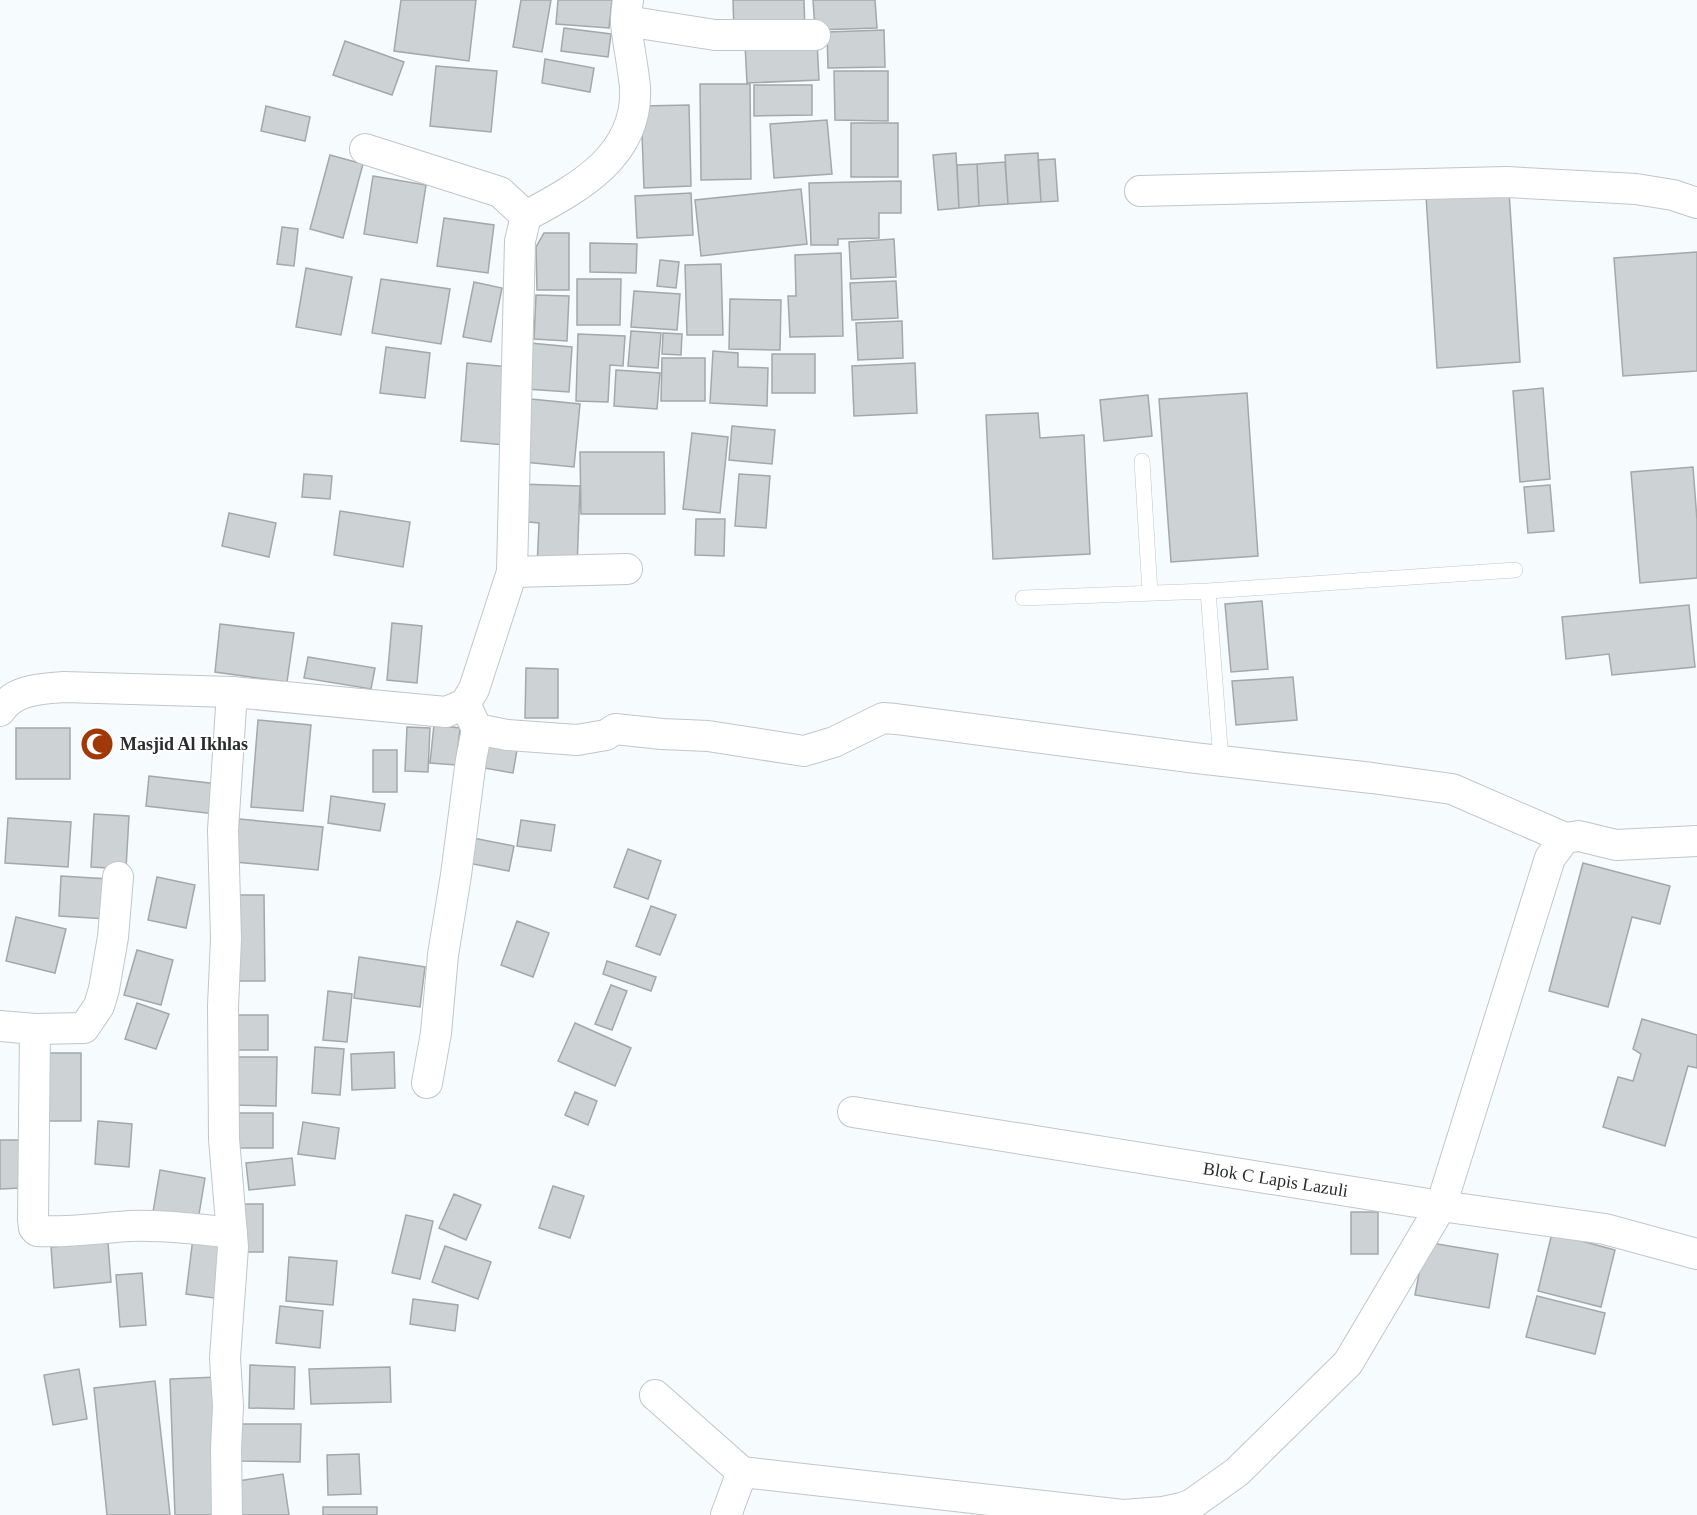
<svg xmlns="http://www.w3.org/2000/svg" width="1697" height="1515" font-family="'Times New Roman',serif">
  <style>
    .building { fill: #cdd2d4; stroke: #a3a8a9; stroke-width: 1.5 }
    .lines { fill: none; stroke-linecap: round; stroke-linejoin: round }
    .service-casing { stroke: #c1c6c8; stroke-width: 16 }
    .minor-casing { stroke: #c1c6c8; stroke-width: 32 }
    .service { stroke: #fff; stroke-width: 15 }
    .minor { stroke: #fff; stroke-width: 30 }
    .labels { text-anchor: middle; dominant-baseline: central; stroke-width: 4.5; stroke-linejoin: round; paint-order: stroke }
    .poi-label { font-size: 18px; font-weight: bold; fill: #2a2c2d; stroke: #fff; text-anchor: start }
    .street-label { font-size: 18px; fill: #2a2c2d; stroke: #fff }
  </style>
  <rect width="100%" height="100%" fill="#f6fbfd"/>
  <!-- building -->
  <path class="building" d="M 401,0 L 476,0 L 469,61 L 394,51 Z
    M 521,0 L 551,0 L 542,52 L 513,47 Z
    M 558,0 L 612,0 L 609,28 L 556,24 Z
    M 733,0 L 804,0 L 805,31 L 734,33 Z
    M 813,0 L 875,0 L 877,28 L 815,30 Z
    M 564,28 L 611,34 L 608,57 L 561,51 Z
    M 884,30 L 885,67 L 828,68 L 827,32 Z
    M 345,41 L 404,62 L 392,95 L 333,75 Z
    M 817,41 L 819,80 L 747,83 L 745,44 Z
    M 545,59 L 594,68 L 590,92 L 542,83 Z
    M 436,66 L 497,71 L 491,132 L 430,126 Z
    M 834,71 L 888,71 L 888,121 L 835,120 Z
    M 700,84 L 750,84 L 751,179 L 701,180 Z
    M 754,85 L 812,85 L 812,115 L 754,116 Z
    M 689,105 L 691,186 L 644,188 L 641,106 Z
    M 266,106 L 310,117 L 305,141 L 261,131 Z
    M 827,120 L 832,174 L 774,178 L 770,124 Z
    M 851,123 L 898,123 L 898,177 L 851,177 Z
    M 956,153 L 959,208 L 938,210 L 933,155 Z
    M 1038,153 L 1041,202 L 1008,204 L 1005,155 Z
    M 330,155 L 363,164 L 343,238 L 310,229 Z
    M 1055,159 L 1058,201 L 1041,202 L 1038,160 Z
    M 1005,162 L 1008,204 L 979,206 L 977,164 Z
    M 977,164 L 979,206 L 959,208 L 957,165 Z
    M 373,176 L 426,185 L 417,243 L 364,234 Z
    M 901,181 L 901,213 L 879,213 L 879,238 L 838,239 L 838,245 L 811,245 L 809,183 Z
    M 801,189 L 807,244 L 701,256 L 695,200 Z
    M 1509,191 L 1520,362 L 1437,368 L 1426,196 Z
    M 691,193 L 693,235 L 637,238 L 635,196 Z
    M 444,218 L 494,225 L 488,273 L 437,266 Z
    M 282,227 L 298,229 L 294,266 L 277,264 Z
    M 544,233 L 569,233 L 569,290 L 537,290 L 536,247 Z
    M 894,239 L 896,277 L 851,279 L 849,242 Z
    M 590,243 L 637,244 L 636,273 L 590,272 Z
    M 1697,252 L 1697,371 L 1623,376 L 1614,258 Z
    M 841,253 L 843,336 L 790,337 L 788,296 L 796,296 L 795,255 Z
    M 660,260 L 679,262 L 676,288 L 657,286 Z
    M 721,264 L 723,335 L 687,335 L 685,265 Z
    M 306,268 L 352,277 L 341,335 L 296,327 Z
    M 381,279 L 450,289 L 441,344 L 372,333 Z
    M 577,279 L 621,279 L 620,325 L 577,325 Z
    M 896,281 L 898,318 L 852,320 L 850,283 Z
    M 474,282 L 502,288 L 491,342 L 463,337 Z
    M 634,291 L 680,294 L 677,330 L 631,327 Z
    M 536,295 L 569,296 L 567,341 L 534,339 Z
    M 730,299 L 781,300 L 780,350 L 729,349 Z
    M 902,321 L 903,358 L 858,360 L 856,323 Z
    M 631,331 L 661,333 L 658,368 L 628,366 Z
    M 663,333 L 682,334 L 681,355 L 662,354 Z
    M 578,334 L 625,336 L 623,366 L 610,365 L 608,402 L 576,401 Z
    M 530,343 L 572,347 L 569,392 L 526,389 Z
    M 386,347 L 430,353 L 425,398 L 380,393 Z
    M 713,351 L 738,353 L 738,367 L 768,368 L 767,406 L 710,403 Z
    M 772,354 L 815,354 L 815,393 L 772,393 Z
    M 662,358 L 705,358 L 705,401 L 661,401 Z
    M 467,363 L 511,367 L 505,445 L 461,441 Z
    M 915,363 L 917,413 L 854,416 L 852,366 Z
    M 616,370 L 660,373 L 657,409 L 614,406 Z
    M 1543,388 L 1550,479 L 1520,482 L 1513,391 Z
    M 1247,393 L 1258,556 L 1171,562 L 1159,399 Z
    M 1148,395 L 1152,436 L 1104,441 L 1100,400 Z
    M 531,399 L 580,404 L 574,467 L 524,462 Z
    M 1038,413 L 1040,438 L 1084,435 L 1090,554 L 993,559 L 986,415 Z
    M 732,426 L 775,430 L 772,464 L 729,460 Z
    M 692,433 L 728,437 L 720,513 L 683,509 Z
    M 580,452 L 664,452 L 665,514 L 581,514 Z
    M 1693,467 L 1697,520 L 1697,578 L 1640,583 L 1631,472 Z
    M 304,474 L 332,476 L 330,499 L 302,497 Z
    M 739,474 L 770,476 L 766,528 L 735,526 Z
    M 519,484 L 580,486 L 577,568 L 537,567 L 539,523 L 518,521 Z
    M 1550,485 L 1554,531 L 1528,533 L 1524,487 Z
    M 340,511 L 410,522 L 403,567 L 334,555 Z
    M 229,513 L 276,523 L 269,557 L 222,546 Z
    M 696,519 L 725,519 L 724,556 L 695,555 Z
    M 1262,601 L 1268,669 L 1231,672 L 1225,604 Z
    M 1689,605 L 1695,667 L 1612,675 L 1609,654 L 1566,659 L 1562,617 Z
    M 392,623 L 422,626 L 417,683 L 387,680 Z
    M 220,624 L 294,633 L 287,682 L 215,672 Z
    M 308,657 L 375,668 L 371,689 L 304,678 Z
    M 526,668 L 558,669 L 558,718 L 525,718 Z
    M 1293,677 L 1297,720 L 1236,725 L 1232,681 Z
    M 258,720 L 311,725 L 303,811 L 251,807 Z
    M 434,725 L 460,728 L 456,765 L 430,763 Z
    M 407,727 L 430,728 L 428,772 L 405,771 Z
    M 16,728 L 70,728 L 70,779 L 16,779 Z
    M 488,739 L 518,744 L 513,773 L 484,768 Z
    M 373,750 L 397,750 L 397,792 L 373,792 Z
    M 149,776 L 218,784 L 215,814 L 146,806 Z
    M 331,796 L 385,804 L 380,831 L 328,823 Z
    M 94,814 L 129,816 L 126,869 L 91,867 Z
    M 8,818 L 71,822 L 68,867 L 5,863 Z
    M 239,819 L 323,827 L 318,870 L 235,862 Z
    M 521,820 L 555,825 L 551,851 L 517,846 Z
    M 468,837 L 514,846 L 509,871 L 463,862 Z
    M 628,849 L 661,861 L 648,899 L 614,887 Z
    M 1583,863 L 1670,886 L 1660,924 L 1632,917 L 1608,1007 L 1549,991 Z
    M 61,876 L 109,879 L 107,919 L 59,916 Z
    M 157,877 L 195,885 L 186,928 L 148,920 Z
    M 234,895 L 264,895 L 265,981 L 234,981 Z
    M 651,906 L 676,915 L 660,955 L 636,946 Z
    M 16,917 L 66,929 L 55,973 L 6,961 Z
    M 517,921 L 549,933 L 533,977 L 501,965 Z
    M 137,950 L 173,960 L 161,1005 L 124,995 Z
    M 359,957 L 425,967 L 420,1007 L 354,998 Z
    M 607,961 L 656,977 L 651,991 L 603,974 Z
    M 611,985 L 627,991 L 612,1030 L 595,1024 Z
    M 328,991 L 352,994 L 347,1042 L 323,1040 Z
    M 137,1003 L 169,1014 L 156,1049 L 125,1039 Z
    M 237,1015 L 268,1015 L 268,1050 L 237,1050 Z
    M 1642,1019 L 1697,1035 L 1697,1068 L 1688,1066 L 1665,1146 L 1603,1127 L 1618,1077 L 1633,1081 L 1641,1054 L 1633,1049 Z
    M 575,1023 L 631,1048 L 615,1086 L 558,1061 Z
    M 315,1047 L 344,1049 L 340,1095 L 312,1093 Z
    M 394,1052 L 395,1088 L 352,1090 L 351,1054 Z
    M 40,1053 L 81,1053 L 81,1121 L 41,1121 Z
    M 230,1057 L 277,1057 L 276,1106 L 230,1105 Z
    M 575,1092 L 597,1101 L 588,1125 L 565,1115 Z
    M 233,1113 L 273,1113 L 273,1148 L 233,1148 Z
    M 98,1121 L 132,1124 L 129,1167 L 95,1164 Z
    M 303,1122 L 339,1128 L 335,1159 L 298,1154 Z
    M 0,1140 L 19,1140 L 20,1188 L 0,1189 Z
    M 292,1158 L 295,1185 L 249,1190 L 246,1163 Z
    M 160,1170 L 205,1178 L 197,1226 L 152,1218 Z
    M 553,1186 L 584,1196 L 570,1238 L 539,1228 Z
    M 454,1194 L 481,1205 L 466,1240 L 439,1228 Z
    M 241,1204 L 263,1204 L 263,1252 L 242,1252 Z
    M 1351,1212 L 1378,1212 L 1378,1254 L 1351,1254 Z
    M 406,1215 L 433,1221 L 420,1279 L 392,1273 Z
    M 194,1230 L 230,1234 L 221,1299 L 186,1294 Z
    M 1552,1233 L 1615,1250 L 1601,1307 L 1538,1291 Z
    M 108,1242 L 111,1282 L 54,1288 L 51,1247 Z
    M 1425,1242 L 1498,1254 L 1489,1308 L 1415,1295 Z
    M 445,1246 L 491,1262 L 478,1299 L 432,1282 Z
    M 289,1257 L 337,1261 L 333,1305 L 286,1301 Z
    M 142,1273 L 146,1325 L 120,1327 L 116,1275 Z
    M 1537,1296 L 1605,1313 L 1595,1354 L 1526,1337 Z
    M 413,1299 L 458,1305 L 455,1331 L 410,1324 Z
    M 280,1306 L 323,1311 L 320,1348 L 276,1343 Z
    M 250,1365 L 295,1367 L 294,1409 L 249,1408 Z
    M 390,1367 L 391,1402 L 311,1404 L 309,1369 Z
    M 79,1369 L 87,1419 L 53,1425 L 44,1375 Z
    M 217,1377 L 223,1515 L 175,1515 L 170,1379 Z
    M 155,1381 L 170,1515 L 107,1515 L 94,1388 Z
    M 241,1424 L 301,1424 L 300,1462 L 241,1461 Z
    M 359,1454 L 361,1494 L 328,1495 L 327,1455 Z
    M 283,1474 L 289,1515 L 237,1515 L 232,1482 Z
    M 323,1507 L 377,1507 L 377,1515 L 323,1515 Z"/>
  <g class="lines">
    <defs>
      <path id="service" d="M 1142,461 L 1150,593
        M 1208,591 L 1221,761
        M 1023,598 L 1208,591 L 1515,570"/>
      <g id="minor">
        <path d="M 626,21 L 715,35 L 815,35"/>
        <path d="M 365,149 L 500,192 L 526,216"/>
        <path d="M 1140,191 L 1507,182 L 1636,189 L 1673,195 L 1697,203"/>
        <path d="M 512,572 L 627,569"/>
        <path d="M 465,704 L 477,729 L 507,735 L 577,740 L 606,735 L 615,729 L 662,734 L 708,736 L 804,751 L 834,742 L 883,718 L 896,719 L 1195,758 L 1372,778 L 1452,789 L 1565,838"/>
        <path d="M 0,711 C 14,689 41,689 64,687 L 232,692 L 446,712 L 465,704 L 474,689 L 512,572 L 520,241 L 526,216 C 578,188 639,156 635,87 C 633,66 628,44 626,23 C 626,15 627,7 628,0"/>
        <path d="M 0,1026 L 35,1029 L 84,1028 L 99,1006 L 104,989 L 113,937 L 118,877"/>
        <path d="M 35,1029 L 33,1220 L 34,1228 L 37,1231 C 68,1233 99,1228 130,1226 C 164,1225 198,1229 232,1233"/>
        <path d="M 427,1083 L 436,1033 L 443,955 L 456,875 L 471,760 L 477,729"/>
        <path id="s1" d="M 853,1112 L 1441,1206 L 1605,1229 L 1697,1254"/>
        <path d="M 655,1395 L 742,1472"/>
        <path d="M 227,1515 L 226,1449 L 228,1406 L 225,1358 L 233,1247 L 224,1139 L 223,1006 L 226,939 L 223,830 L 232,692"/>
        <path d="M 726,1515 L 742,1472 L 1123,1515 L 1163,1512 L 1182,1508 L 1192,1504 L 1237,1472 L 1348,1363 L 1441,1206 L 1550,858 L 1565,838 L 1579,836 L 1616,845 L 1697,841"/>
      </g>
    </defs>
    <!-- service casing -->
    <use href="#service" class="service-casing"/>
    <!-- minor casing -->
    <use href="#minor" class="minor-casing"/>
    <!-- service -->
    <use href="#service" class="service"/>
    <!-- minor -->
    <use href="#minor" class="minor"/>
  </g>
  <!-- icons -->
  <defs>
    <symbol id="mosque-disc" viewBox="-11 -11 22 22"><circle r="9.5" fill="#9f3a08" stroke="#fff"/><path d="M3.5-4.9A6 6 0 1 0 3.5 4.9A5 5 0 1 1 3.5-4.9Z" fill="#fff"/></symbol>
  </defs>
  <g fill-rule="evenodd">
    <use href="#mosque-disc" x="78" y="725" width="38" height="38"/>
  </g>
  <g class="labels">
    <!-- poi labels -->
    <g class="poi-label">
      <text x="120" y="744">Masjid Al Ikhlas</text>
    </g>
    <!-- street labels -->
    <g class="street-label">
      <text stroke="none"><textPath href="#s1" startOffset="428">Blok C Lapis Lazuli</textPath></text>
    </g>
  </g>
</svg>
